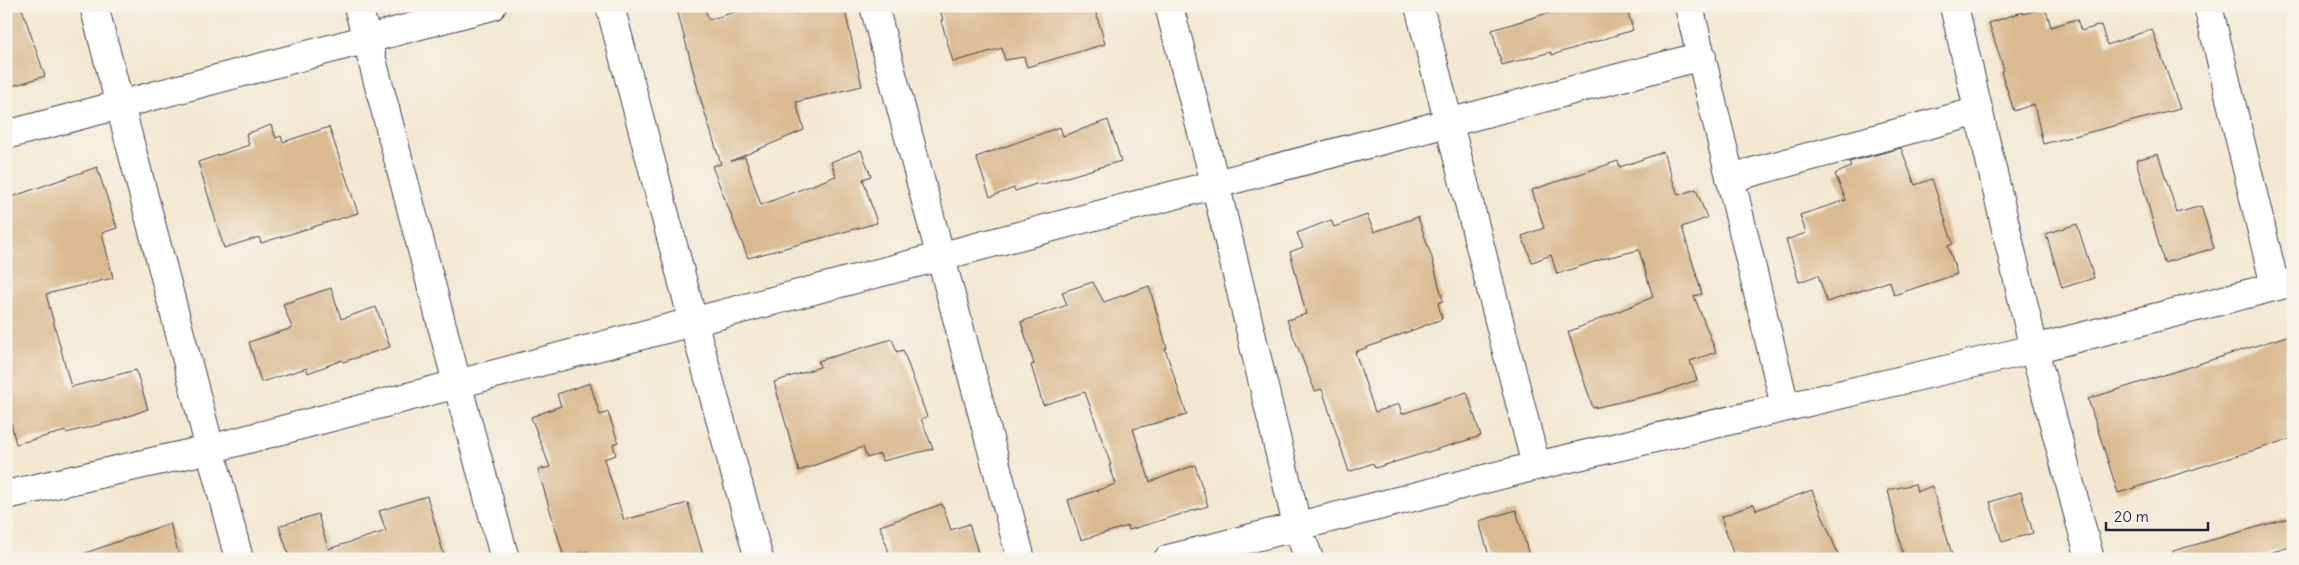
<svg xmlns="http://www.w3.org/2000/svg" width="2299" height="565" font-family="Delius,sans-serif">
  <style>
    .building { fill: #daba91 }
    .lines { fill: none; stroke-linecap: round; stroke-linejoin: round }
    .street-casing { stroke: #414052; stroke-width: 30 }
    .street { stroke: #fff; stroke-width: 28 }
  </style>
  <rect width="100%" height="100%" fill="#f7f3e8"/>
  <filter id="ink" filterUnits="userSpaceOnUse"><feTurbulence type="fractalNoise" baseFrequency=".02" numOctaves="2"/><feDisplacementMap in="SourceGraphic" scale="10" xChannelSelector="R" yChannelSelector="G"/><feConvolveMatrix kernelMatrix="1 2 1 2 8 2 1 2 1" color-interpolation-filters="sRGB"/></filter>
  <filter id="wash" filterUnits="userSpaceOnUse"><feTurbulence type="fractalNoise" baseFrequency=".0096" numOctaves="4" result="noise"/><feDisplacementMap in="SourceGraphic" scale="20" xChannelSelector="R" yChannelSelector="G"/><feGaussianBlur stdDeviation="1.12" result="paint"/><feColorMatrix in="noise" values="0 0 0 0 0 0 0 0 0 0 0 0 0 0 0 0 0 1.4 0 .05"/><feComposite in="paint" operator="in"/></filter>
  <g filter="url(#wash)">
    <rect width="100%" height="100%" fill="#f3e8d2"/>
    <g id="blocks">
      <!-- building -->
      <path class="building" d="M 6,6 L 21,6 L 45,76 L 6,88 Z
        M 676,6 L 704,6 L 709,20 L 753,6 L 844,6 L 862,86 L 796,102 L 804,130 L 731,161 L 745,157 L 761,205 L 836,176 L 831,162 L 861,150 L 871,176 L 863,179 L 877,223 L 748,258 L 712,166 L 721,164 L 702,104 Z
        M 939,6 L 1094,6 L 1105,44 L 1027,67 L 1024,57 L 1005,60 L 1002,48 L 953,62 L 941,20 L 943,20 Z
        M 1571,6 L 1626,6 L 1633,30 L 1552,55 L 1551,52 L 1502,65 L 1492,30 Z
        M 2045,7 L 2051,27 L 2077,19 L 2081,31 L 2101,25 L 2107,45 L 2152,29 L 2180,109 L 2043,144 L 2034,104 L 2014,111 L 2001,71 L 2004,70 L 1989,23 L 2022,12 L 2023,14 Z
        M 1108,120 L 1121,161 L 1040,185 L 1039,183 L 1015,191 L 1014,188 L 990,197 L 976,157 L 1060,127 L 1063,136 Z
        M 271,125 L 276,138 L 281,136 L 283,142 L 329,127 L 358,213 L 261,243 L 259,237 L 224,248 L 198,162 L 249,145 L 246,134 Z
        M 1901,148 L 1915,185 L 1932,179 L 1953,244 L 1948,246 L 1957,274 L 1894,295 L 1890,281 L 1827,302 L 1818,275 L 1799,282 L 1786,240 L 1806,233 L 1800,215 L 1846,200 L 1835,174 L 1851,167 L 1849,162 Z
        M 1663,152 L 1678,195 L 1696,189 L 1707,218 L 1682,227 L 1702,294 L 1694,296 L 1716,352 L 1690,361 L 1697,380 L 1659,393 L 1593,408 L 1568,332 L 1653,297 L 1639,250 L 1606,258 L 1557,274 L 1551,255 L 1532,262 L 1522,236 L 1544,228 L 1532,190 L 1618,161 L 1620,167 Z
        M 2158,154 L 2177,213 L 2201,206 L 2214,248 L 2164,263 L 2136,160 Z
        M 97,167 L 117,228 L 102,233 L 113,278 L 46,294 L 71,387 L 136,370 L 148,409 L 118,420 L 66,433 L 66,431 L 16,444 L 11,423 L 6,424 L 6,199 Z
        M 1367,215 L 1374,232 L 1418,217 L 1432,258 L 1443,301 L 1438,303 L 1442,319 L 1355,352 L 1375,412 L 1399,404 L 1402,414 L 1467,392 L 1481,436 L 1375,468 L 1373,463 L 1349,472 L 1322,389 L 1315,391 L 1287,320 L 1306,314 L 1290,252 L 1303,247 L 1297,233 L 1331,220 L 1334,227 Z
        M 2077,224 L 2094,278 L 2062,288 L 2046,234 Z
        M 1093,282 L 1104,302 L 1149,286 L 1167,348 L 1165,349 L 1187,415 L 1133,429 L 1150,482 L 1195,465 L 1208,506 L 1129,530 L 1128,526 L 1081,540 L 1068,500 L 1116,484 L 1109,465 L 1111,465 L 1085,392 L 1043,405 L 1031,365 L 1034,364 L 1021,322 L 1067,305 L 1062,292 Z
        M 331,288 L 341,319 L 376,307 L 390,347 L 343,362 L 342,360 L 308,373 L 307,368 L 261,382 L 249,342 L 292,328 L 283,304 Z
        M 2293,334 L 2293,438 L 2118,493 L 2088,399 Z
        M 892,339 L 897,352 L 903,350 L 927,417 L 921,419 L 933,449 L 882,461 L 880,454 L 867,458 L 863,447 L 799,471 L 774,382 L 820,367 L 818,361 Z
        M 590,383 L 600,415 L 608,412 L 618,442 L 613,444 L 616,455 L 604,459 L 624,520 L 688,503 L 704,559 L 591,559 L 588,551 L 564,557 L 538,470 L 550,467 L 531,417 L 561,406 L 557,394 Z
        M 1915,484 L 1917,492 L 1932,486 L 1952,555 L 1937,559 L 1904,559 L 1888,490 Z
        M 1812,490 L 1840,559 L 1735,559 L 1721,517 L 1754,504 L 1756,510 Z
        M 2021,492 L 2033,533 L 2002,542 L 1990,502 Z
        M 427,496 L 445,559 L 290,559 L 279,526 L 318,514 L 328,549 L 386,531 L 379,511 Z
        M 942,504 L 951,530 L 969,524 L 980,559 L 891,559 L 880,526 Z
        M 1516,510 L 1530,559 L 1490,559 L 1479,521 Z
        M 2293,517 L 2293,546 L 2249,559 L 2174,559 L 2173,551 Z
        M 170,523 L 180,559 L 81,559 L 80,555 Z"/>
    </g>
  </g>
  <g filter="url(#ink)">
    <use href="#blocks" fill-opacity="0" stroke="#414052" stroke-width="1"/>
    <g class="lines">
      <defs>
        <path id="street" d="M 94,6 L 239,559
          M 358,6 L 457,383 L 505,559
          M 610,6 L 693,321 L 759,559
          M 874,6 L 1021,559
          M 1169,6 L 1215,183 L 1297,525 L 1309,559
          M 1419,6 L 1536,466
          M 1689,6 L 1785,406
          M 1954,6 L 2034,349 L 2090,559
          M 2208,6 L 2275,286
          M 6,135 L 492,6
          M 1730,178 L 1979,111
          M 6,495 L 210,449 L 1702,56
          M 1168,559 L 1536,466 L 2034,349 L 2293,282"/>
      </defs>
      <!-- street casing -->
      <use href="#street" class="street-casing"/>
      <!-- street -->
      <use href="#street" class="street"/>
    </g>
  </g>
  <!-- margin -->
  <rect width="2299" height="565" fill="none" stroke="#f7f3e8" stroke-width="25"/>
  <!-- scale -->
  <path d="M2106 522v8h102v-8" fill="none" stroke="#22223b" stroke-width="2.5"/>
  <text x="2114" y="522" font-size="15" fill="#22223b" stroke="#f7f3e8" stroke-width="4" paint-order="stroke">20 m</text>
</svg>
